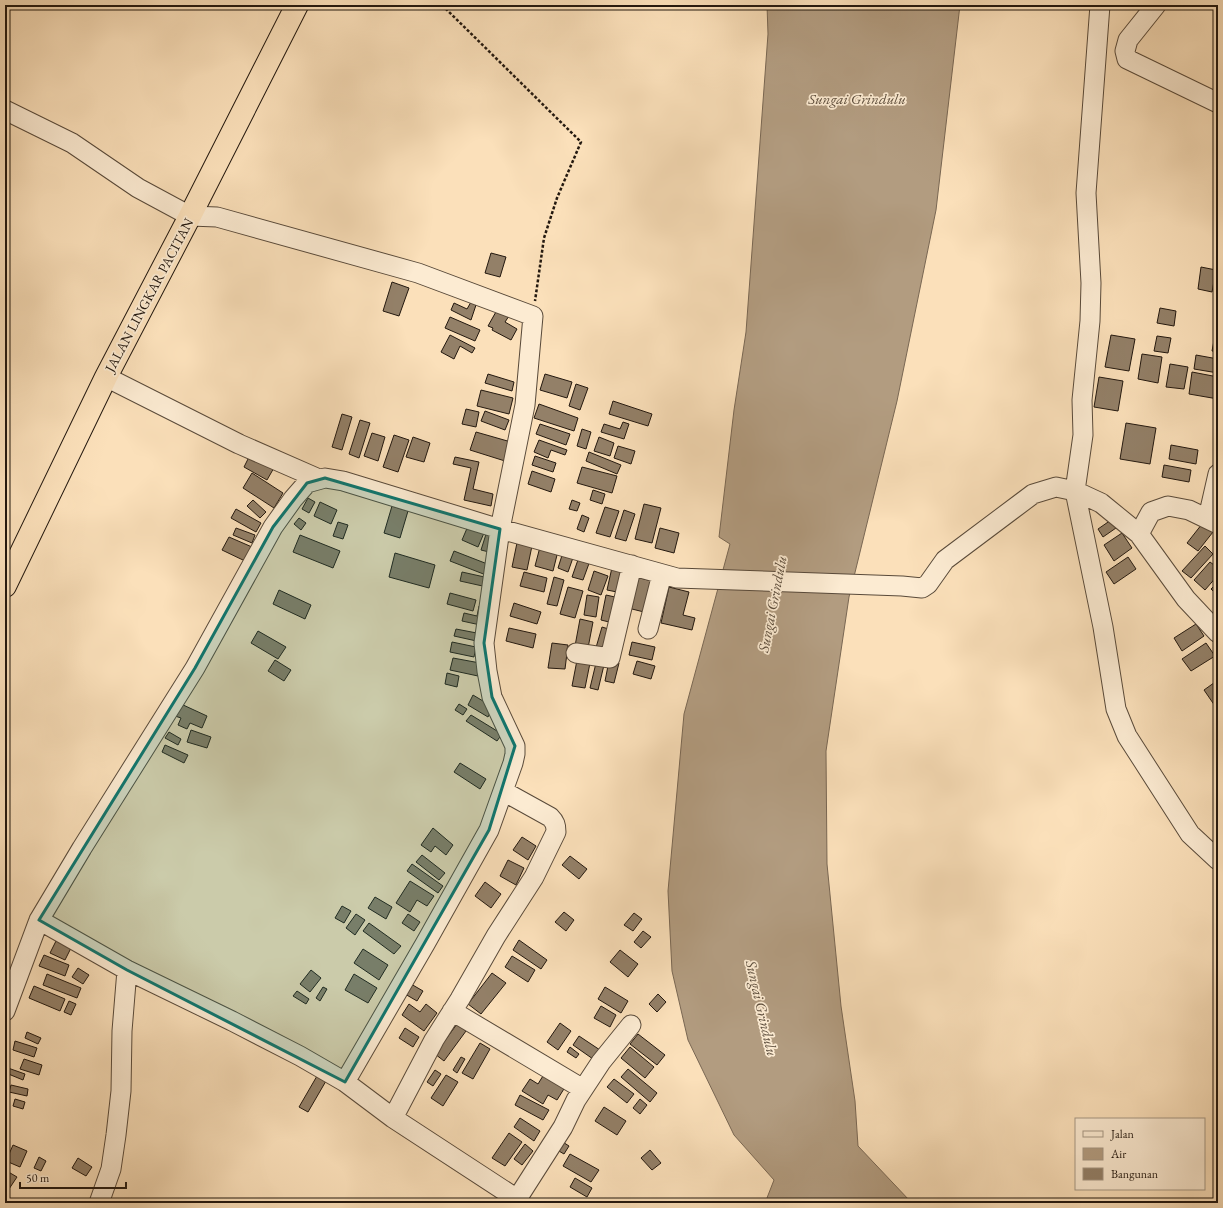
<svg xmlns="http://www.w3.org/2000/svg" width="1223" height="1208" font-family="'EB Garamond',serif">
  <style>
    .water { fill: #b29c80; stroke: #796753 }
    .building { fill: #938068; stroke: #23180f }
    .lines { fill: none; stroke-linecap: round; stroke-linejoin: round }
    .minor-casing { stroke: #594a3a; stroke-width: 21 }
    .highway-casing { stroke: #23180f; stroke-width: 24 }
    .path { stroke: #23180f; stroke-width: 2.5; stroke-dasharray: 3 2; stroke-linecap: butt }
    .minor { stroke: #fcebd2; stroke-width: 19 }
    .highway { stroke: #fbe0ba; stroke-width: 22 }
    .marked { fill: #0f766e; fill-opacity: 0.2; stroke: #0f766e; stroke-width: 3; stroke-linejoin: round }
    .labels { text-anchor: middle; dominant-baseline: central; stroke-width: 3.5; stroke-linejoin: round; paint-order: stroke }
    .street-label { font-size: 14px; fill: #23180f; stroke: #fcebd2 }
    .water-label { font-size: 15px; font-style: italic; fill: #5c4d3c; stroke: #fcebd2 }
  </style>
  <rect width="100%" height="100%" fill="#fbe0ba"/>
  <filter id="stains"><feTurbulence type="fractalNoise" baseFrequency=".005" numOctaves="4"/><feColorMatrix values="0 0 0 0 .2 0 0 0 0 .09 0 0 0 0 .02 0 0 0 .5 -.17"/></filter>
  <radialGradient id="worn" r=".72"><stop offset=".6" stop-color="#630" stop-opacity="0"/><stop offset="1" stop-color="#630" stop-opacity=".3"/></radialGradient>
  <!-- water -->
  <path class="water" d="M 767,5 L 960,5 L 936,210 L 897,401 L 849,597 L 826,751 L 827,864 L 841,1006 L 855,1101 L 858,1146 L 910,1201 L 916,1203 L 765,1203 L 774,1180 L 734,1135 L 688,1040 L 672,971 L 668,891 L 684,714 L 730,544 L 719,537 L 734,410 L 746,332 L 768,34 Z"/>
  <!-- building -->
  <path class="building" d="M 491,253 L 506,257 L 500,277 L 485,273 Z
    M 1201,267 L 1216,270 L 1212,292 L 1198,289 Z
    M 392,282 L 409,288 L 399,316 L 383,311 Z
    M 471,302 L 476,305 L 471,320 L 451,310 L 454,303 L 467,309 Z
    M 1160,308 L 1176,311 L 1174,326 L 1157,323 Z
    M 497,310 L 509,316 L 505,322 L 517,329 L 511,340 L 492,330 L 493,328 L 488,326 Z
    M 450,317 L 480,330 L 475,341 L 445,328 Z
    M 450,335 L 475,348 L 472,353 L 460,346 L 454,359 L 441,352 Z
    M 1111,335 L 1135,339 L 1129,371 L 1105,367 Z
    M 1215,335 L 1218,336 L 1218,352 L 1212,351 Z
    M 1157,336 L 1171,338 L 1168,353 L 1154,351 Z
    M 1142,354 L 1162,357 L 1158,383 L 1138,379 Z
    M 1196,355 L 1218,359 L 1218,373 L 1194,369 Z
    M 1170,364 L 1188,367 L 1184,389 L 1166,387 Z
    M 1192,372 L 1218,377 L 1218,399 L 1189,394 Z
    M 488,374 L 514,382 L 512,391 L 485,383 Z
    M 545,374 L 572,382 L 567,398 L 540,390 Z
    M 1099,377 L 1123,381 L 1118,411 L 1094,407 Z
    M 576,384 L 588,388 L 580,410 L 569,406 Z
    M 481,390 L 513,398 L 509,414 L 477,406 Z
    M 613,401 L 652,414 L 648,426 L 609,414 Z
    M 539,404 L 578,418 L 574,431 L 534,418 Z
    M 466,409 L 479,412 L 476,427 L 462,424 Z
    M 485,411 L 509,420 L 505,430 L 481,421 Z
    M 342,414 L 352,417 L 342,450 L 332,447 Z
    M 360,420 L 370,423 L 359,458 L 349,454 Z
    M 623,422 L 629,424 L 624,439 L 601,432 L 604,424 L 620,429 Z
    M 1126,423 L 1156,428 L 1150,464 L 1120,459 Z
    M 540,424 L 570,434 L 566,445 L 536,434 Z
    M 582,429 L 591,432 L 586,449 L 577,446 Z
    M 476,432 L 511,442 L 505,461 L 470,450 Z
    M 372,433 L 385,437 L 378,461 L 364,456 Z
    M 394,435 L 409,440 L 398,472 L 383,467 Z
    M 413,437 L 430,443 L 424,462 L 406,457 Z
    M 599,437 L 614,443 L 610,456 L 594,451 Z
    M 539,440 L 567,450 L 565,455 L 551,450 L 548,458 L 534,452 Z
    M 1171,445 L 1198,450 L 1196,464 L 1169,459 Z
    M 618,446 L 635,451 L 631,464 L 614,458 Z
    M 589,452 L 621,465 L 617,474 L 586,461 Z
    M 251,453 L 275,466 L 267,480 L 244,467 Z
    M 535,456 L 556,463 L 553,472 L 532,465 Z
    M 455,457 L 479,462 L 473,489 L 493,494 L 491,506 L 464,500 L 471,468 L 453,464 Z
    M 1164,465 L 1191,470 L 1189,482 L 1162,477 Z
    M 582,467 L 617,476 L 612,493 L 577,483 Z
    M 532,471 L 555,479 L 551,492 L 528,484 Z
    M 252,473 L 283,493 L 274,508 L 243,488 Z
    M 593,490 L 605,494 L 602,504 L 590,500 Z
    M 308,498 L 315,502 L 309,513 L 302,509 Z
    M 253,500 L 266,512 L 260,518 L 247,506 Z
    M 572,500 L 580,503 L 577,511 L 569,509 Z
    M 320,502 L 337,510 L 331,524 L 314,516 Z
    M 644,504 L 661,508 L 652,543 L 635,539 Z
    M 392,506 L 408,511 L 400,538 L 384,533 Z
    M 605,507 L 619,511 L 610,537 L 596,533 Z
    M 236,509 L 261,523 L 256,532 L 231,518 Z
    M 624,510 L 635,514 L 626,541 L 615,538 Z
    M 582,515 L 589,518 L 584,532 L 577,529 Z
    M 299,518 L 306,523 L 301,530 L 294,524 Z
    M 1111,520 L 1116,528 L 1103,537 L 1098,529 Z
    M 338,522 L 348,525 L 343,539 L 333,536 Z
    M 1202,524 L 1213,532 L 1198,551 L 1187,543 Z
    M 468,526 L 484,533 L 478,547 L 462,540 Z
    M 236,528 L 255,535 L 252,543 L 233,535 Z
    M 660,528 L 679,533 L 674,553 L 655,548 Z
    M 487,531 L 498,534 L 493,553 L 481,550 Z
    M 1122,533 L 1132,548 L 1114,561 L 1104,545 Z
    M 300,535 L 340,551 L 333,568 L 293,552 Z
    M 229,537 L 252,547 L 245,561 L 222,550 Z
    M 518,538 L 533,541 L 527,570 L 512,567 Z
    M 1205,546 L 1213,554 L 1191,578 L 1182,571 Z
    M 540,547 L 558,551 L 553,571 L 535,566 Z
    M 564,549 L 575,552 L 568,572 L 558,568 Z
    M 454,551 L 490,565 L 486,575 L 450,561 Z
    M 395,553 L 435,565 L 429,588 L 389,577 Z
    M 580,554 L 591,558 L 583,580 L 572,577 Z
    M 1128,557 L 1136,569 L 1114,584 L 1106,572 Z
    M 1210,562 L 1218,568 L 1218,575 L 1205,590 L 1194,580 Z
    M 613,563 L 628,566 L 622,593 L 607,590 Z
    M 594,571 L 608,576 L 601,595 L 588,590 Z
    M 462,572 L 489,578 L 487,587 L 460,581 Z
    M 524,572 L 547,578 L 544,592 L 520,586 Z
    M 632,576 L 656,582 L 648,613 L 624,607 Z
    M 554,577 L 564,580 L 557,606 L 547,604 Z
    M 1218,582 L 1218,596 L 1211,589 Z
    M 568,587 L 583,591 L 575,618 L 560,614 Z
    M 669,587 L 689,592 L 683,615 L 695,618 L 692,630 L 661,623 Z
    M 279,590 L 311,605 L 305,619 L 273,604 Z
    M 450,593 L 476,600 L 473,611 L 447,604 Z
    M 587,595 L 599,597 L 596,617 L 584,615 Z
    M 606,595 L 615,597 L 609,622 L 601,620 Z
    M 514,603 L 541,612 L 537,624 L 510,616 Z
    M 479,606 L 486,608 L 485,626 L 462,621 L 464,613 L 477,616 Z
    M 580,619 L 593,622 L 588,648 L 575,646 Z
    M 1196,624 L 1204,636 L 1182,651 L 1174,638 Z
    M 602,627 L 615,631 L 608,655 L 595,651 Z
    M 509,628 L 536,634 L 533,648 L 506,641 Z
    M 456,629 L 482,634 L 481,642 L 454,636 Z
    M 258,631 L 286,647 L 278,659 L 251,643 Z
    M 452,642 L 476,647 L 474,657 L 450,652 Z
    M 632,642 L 655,647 L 652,660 L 629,655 Z
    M 552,643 L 568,645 L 565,669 L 548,668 Z
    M 1206,643 L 1215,656 L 1191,671 L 1182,659 Z
    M 578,655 L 591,658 L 585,688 L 572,686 Z
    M 453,658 L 480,663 L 478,676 L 450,670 Z
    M 275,660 L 291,670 L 284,681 L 268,671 Z
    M 609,661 L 619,663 L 614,683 L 605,681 Z
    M 637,661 L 655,666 L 651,679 L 633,674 Z
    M 596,663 L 604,665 L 598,690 L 590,688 Z
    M 447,673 L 459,676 L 457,687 L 445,684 Z
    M 1218,680 L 1218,704 L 1215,706 L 1204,690 Z
    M 473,695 L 493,707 L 488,717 L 468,705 Z
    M 181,704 L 207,716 L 202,728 L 190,723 L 187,729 L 178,725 L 181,718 L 175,716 Z
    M 459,704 L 467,709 L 463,715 L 455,710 Z
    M 471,715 L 502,734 L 497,741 L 466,721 Z
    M 191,730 L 211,737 L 207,748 L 187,742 Z
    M 169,732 L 181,739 L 178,745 L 165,738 Z
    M 165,745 L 188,755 L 184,763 L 162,752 Z
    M 460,763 L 486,779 L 480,789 L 454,772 Z
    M 433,828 L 453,845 L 446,855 L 435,846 L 431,852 L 421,845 Z
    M 522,837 L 536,846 L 528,860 L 513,850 Z
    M 422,855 L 445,873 L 439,880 L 416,862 Z
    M 570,856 L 587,869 L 579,879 L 562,865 Z
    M 508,860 L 524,868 L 516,885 L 500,876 Z
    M 412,864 L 443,886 L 438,893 L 407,871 Z
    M 410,881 L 434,896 L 427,906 L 417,900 L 410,912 L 396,903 Z
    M 485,882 L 501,894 L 491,908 L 475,896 Z
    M 375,897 L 392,907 L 386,919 L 368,908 Z
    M 342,906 L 351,911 L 344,923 L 335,918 Z
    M 564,912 L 574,920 L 566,931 L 555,922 Z
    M 634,913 L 642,919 L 633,931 L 624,925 Z
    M 356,914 L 365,920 L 355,935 L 346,928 Z
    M 408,914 L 420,922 L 414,931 L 402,923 Z
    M 369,923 L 401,946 L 394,954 L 363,931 Z
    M 643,931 L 651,937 L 641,948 L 634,942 Z
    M 59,935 L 74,942 L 65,960 L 50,953 Z
    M 519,940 L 547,960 L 541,969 L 513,950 Z
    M 363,949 L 388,965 L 379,980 L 354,963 Z
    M 620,950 L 638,964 L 628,977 L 610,962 Z
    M 44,955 L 69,965 L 65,976 L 39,966 Z
    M 512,956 L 535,970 L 528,982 L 505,967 Z
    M 78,968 L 89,975 L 83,984 L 72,977 Z
    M 311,970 L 321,978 L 310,992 L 300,984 Z
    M 492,973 L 506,983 L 481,1014 L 468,1004 Z
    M 47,974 L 81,988 L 77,998 L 43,985 Z
    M 354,974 L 377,988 L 368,1003 L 345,990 Z
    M 411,984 L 423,991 L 417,1001 L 405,994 Z
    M 34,986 L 65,999 L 60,1011 L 29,998 Z
    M 323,987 L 327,989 L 320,1001 L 316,998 Z
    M 605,987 L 628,1001 L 621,1013 L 598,999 Z
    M 297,991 L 309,999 L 306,1004 L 293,996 Z
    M 658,994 L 666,1002 L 657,1012 L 649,1004 Z
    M 69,1001 L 76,1004 L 71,1015 L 64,1012 Z
    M 409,1004 L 420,1012 L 426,1004 L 437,1013 L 424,1031 L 402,1015 Z
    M 601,1006 L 616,1015 L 610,1027 L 594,1018 Z
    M 560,1023 L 571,1031 L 558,1050 L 547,1042 Z
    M 457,1024 L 466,1031 L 444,1061 L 435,1054 Z
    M 405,1028 L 419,1037 L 413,1047 L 399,1038 Z
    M 27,1032 L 41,1038 L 38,1044 L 25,1038 Z
    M 638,1034 L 665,1055 L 657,1065 L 630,1044 Z
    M 579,1036 L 600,1050 L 593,1059 L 573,1045 Z
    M 15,1041 L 37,1048 L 34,1057 L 13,1050 Z
    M 480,1043 L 490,1049 L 473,1079 L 462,1073 Z
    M 570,1047 L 579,1054 L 576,1058 L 567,1052 Z
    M 630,1047 L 654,1067 L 645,1078 L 621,1058 Z
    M 461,1057 L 465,1059 L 457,1073 L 453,1070 Z
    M 24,1059 L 42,1065 L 39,1075 L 20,1069 Z
    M 8,1068 L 25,1074 L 23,1080 L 6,1073 Z
    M 628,1069 L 657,1093 L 650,1102 L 621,1077 Z
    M 435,1070 L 441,1074 L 433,1086 L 427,1082 Z
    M 546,1071 L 567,1084 L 557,1100 L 548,1095 L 543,1104 L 522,1091 L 530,1079 L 538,1084 Z
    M 446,1075 L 458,1082 L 443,1106 L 431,1098 Z
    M 317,1076 L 326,1081 L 308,1112 L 299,1107 Z
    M 614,1079 L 634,1094 L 627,1103 L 607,1087 Z
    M 11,1085 L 28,1089 L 27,1096 L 9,1092 Z
    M 520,1095 L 549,1110 L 543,1120 L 515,1105 Z
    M 15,1099 L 25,1102 L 23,1109 L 13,1106 Z
    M 640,1099 L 647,1105 L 640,1114 L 633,1108 Z
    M 604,1107 L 626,1121 L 617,1135 L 595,1121 Z
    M 520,1118 L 540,1131 L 534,1141 L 514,1127 Z
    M 509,1133 L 522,1142 L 505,1166 L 492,1158 Z
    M 558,1139 L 569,1146 L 564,1154 L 552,1147 Z
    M 525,1144 L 533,1151 L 522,1165 L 514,1159 Z
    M 13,1145 L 27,1151 L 20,1167 L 6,1161 Z
    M 650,1150 L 661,1163 L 652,1170 L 641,1158 Z
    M 570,1154 L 599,1170 L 591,1182 L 563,1166 Z
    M 39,1157 L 46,1161 L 41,1171 L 34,1168 Z
    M 78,1158 L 92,1167 L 86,1176 L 72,1168 Z
    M 5,1170 L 17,1177 L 9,1189 L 5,1187 Z
    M 575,1178 L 592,1188 L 587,1197 L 570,1187 Z
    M 5,1192 L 9,1193 L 5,1203 Z"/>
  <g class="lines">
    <defs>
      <path id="minor" d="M 1100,5 L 1086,193 L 1091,283 L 1090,321 L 1082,400 L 1083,435 L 1075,491 L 1103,627 L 1116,709 L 1127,736 L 1190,834 L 1218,860
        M 1156,5 L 1128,40 L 1125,51 L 1127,59 L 1218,103
        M 5,110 L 72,143 L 138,188 L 190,216 L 217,217 L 418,273 L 533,316 L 525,405 L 500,529 L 484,643 L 487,671 L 492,697 L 515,746 L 515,754 L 513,763 L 489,830 L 425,944 L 345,1082 L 393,1118 L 517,1199 L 515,1203
        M 106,377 L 239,444 L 319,479
        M 1208,518 L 1218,474
        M 1139,534 L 1151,512 L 1168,506 L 1189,510 L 1218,524
        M 648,629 L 662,574
        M 576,653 L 610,658 L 632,565
        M 39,920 L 127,970 L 232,1021 L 300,1056 L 345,1082
        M 5,1011 L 39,920 L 82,848 L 195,668 L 273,527 L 293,499 L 307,483 L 325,478 L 343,481 L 500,529 L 677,578 L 902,586 L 922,588 L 928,584 L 945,560 L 1033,494 L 1056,487 L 1075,491 L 1101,503 L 1139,534 L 1186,599 L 1218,633
        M 452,1011 L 583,1089
        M 393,1118 L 434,1040 L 460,999 L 496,936 L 534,877 L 556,832 C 556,825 555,822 550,817 L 503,791
        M 517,1199 L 563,1127 L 576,1100 L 601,1062 L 631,1025
        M 99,1203 L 111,1169 L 116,1135 L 121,1091 L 122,1031 L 127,970"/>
      <path id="highway" d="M 5,586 L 106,377 L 190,216 L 297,5"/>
    </defs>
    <!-- minor casing -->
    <use href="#minor" class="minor-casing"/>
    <!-- highway casing -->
    <use href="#highway" class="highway-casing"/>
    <!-- path -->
    <path class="path" d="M 442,5 L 581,142 L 557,198 L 544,238 L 535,301"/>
    <!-- minor -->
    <use href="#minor" class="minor"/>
    <!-- highway -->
    <use href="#highway" class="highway"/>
  </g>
  <!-- marked area -->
  <path class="marked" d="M 325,478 L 500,529 L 484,643 L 492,697 L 515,746 L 489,830 L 345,1082 L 127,970 L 39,920 L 195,668 L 273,527 L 307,483 Z"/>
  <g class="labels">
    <!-- street labels -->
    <g class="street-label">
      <text transform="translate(149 295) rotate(-62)">JALAN LINGKAR PACITAN</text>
    </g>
    <!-- water labels -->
    <g class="water-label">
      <text x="857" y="98">Sungai Grindulu</text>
      <text transform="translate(772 604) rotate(-79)">Sungai Grindulu</text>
      <text transform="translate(762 1008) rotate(77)">Sungai Grindulu</text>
    </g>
  </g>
  <!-- margin -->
  <rect width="1223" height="1208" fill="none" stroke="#fbe0ba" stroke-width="20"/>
  <rect x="6" y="6" width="1211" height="1196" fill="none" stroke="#23180f" stroke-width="2"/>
  <rect x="10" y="10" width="1203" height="1188" fill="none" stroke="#23180f"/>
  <!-- legend -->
  <rect x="1075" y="1118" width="130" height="72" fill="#fcebd2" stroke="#a59784"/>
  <rect x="1083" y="1131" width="20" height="6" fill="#fcebd2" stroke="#a59784"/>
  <text x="1111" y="1138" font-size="12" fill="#23180f">Jalan</text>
  <rect x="1083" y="1148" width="20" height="12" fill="#b29c80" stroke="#a59784"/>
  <text x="1111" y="1158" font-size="12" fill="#23180f">Air</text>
  <rect x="1083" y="1168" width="20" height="12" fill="#938068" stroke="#a59784"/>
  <text x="1111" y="1178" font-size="12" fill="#23180f">Bangunan</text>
  <!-- scale -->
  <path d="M20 1182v6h106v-6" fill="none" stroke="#23180f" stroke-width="2"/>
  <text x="26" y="1182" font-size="12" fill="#23180f" stroke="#fcebd2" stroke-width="3" paint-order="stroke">50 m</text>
  <rect width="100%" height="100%" filter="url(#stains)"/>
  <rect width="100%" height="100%" fill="url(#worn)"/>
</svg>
